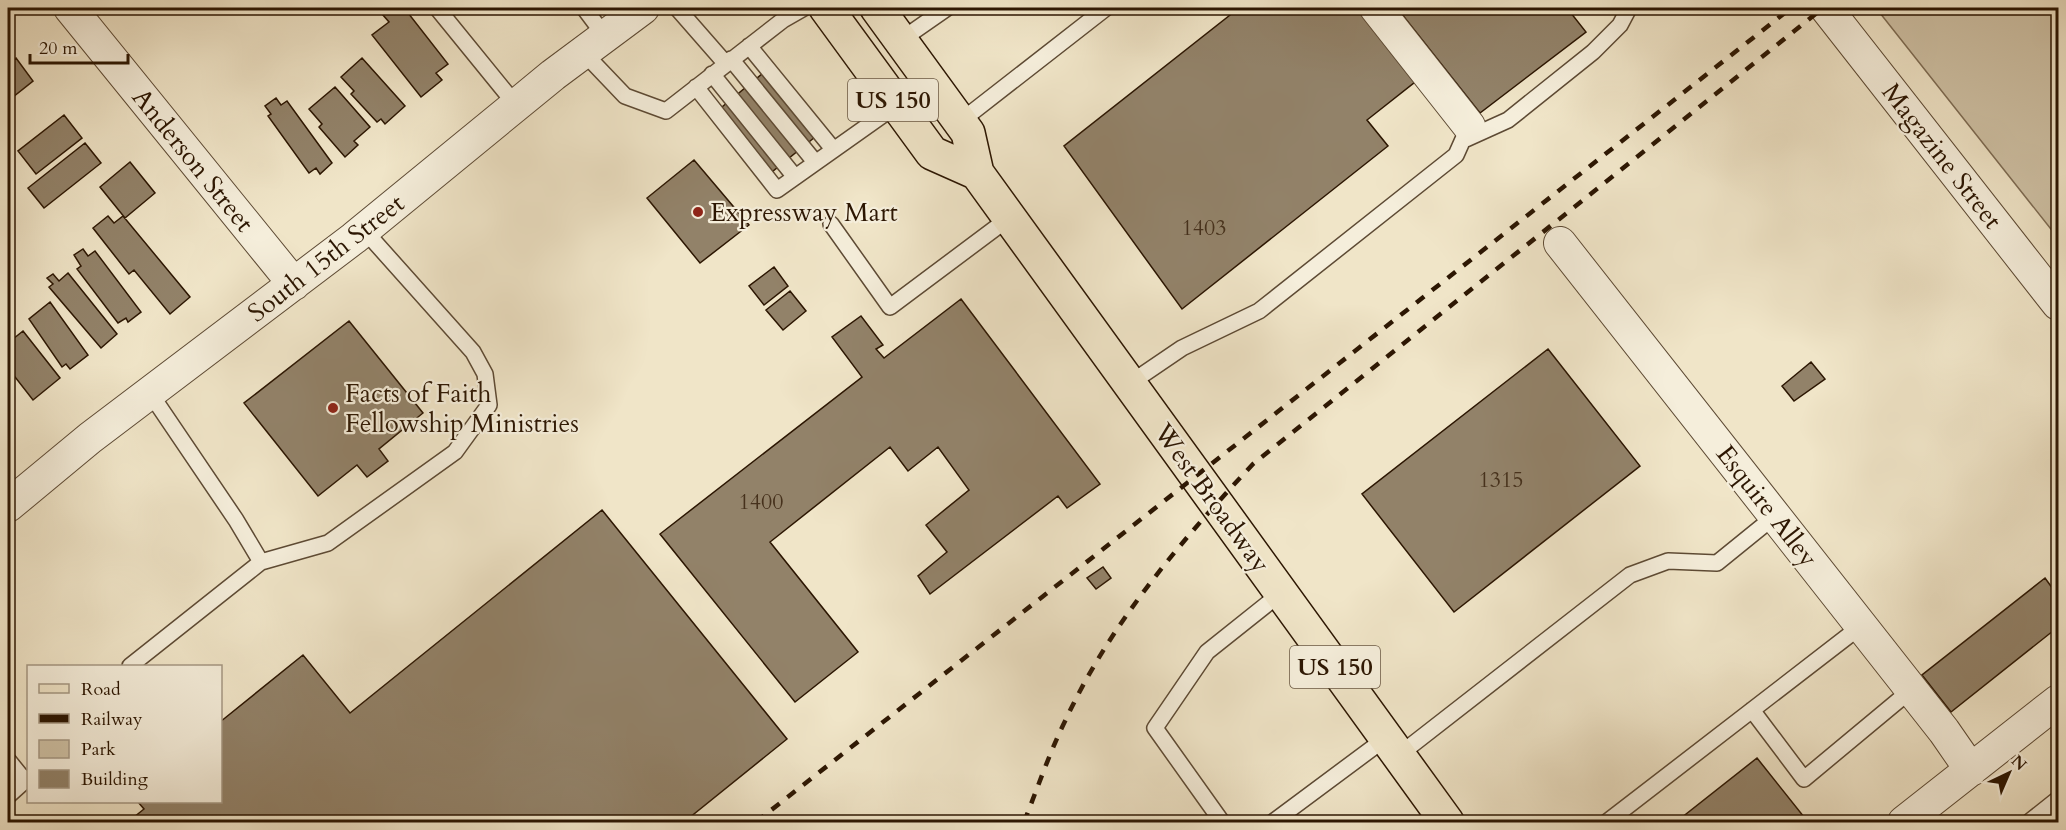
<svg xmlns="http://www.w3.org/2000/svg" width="2066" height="830" font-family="Cardo,serif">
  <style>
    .green { fill: #cfc2a6; stroke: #7e6c54; stroke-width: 1.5 }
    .building { fill: #928269; stroke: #2c1602; stroke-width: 1.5 }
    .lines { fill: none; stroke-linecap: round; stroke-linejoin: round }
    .lane-casing { stroke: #5d4a34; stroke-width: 18 }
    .street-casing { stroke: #5d4a34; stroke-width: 34 }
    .primary-casing { stroke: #2c1602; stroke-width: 36 }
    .lane { stroke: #f5eedb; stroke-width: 15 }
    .street { stroke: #f5eedb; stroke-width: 32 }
    .primary { stroke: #f0e5c8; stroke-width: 33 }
    .rail { stroke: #2c1602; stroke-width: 4.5; stroke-dasharray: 10 10; stroke-linecap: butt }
    .poi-dot { fill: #8f2418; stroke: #f5eedb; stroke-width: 2 }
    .labels { text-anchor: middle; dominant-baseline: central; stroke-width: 4.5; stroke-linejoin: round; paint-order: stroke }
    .number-label { font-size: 22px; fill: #46311c }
    .shield { fill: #f5eedb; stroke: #685743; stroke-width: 1.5 }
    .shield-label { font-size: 24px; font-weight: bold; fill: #2c1602 }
    .street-label { font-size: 26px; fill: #2c1602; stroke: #f5eedb }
    .poi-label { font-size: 26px; fill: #2c1602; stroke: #f5eedb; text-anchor: start }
  </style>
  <rect width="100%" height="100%" fill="#f0e5c8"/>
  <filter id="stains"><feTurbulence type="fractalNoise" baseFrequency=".00333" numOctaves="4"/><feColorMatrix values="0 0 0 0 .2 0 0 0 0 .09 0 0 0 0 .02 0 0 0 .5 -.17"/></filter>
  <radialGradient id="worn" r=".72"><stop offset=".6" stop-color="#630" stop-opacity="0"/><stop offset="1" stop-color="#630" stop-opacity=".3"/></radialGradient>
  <!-- green -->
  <path class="green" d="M 1876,8 L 2058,8 L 2058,238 Z"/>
  <!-- building -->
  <path class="building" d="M 392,8 L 398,14 L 405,9 L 448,64 L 436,73 L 442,80 L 421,97 L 372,35 L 389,22 L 383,15 Z
    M 1239,8 L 1358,8 L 1415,82 L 1367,120 L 1388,146 L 1182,309 L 1064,146 Z
    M 1397,8 L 1567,8 L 1586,32 L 1480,113 Z
    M 16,58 L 33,81 L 8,101 L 8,64 Z
    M 362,58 L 405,106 L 385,124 L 381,119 L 377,122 L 351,94 L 354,91 L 341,77 Z
    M 768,69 L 820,133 L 762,180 L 711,116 Z
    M 335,87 L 370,127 L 354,141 L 358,145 L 345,157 L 319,127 L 322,124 L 309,109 Z
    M 276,98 L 281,105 L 287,101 L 332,163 L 320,174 L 316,168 L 309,173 L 268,116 L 271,114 L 265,106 Z
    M 64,115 L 82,138 L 36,174 L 18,151 Z
    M 85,143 L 101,163 L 44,208 L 28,188 Z
    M 694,160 L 749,225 L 700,263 L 647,198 Z
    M 130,162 L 155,193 L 125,218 L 100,187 Z
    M 108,216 L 114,223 L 123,216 L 190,297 L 170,314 L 134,270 L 129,274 L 93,228 Z
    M 83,249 L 88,256 L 95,251 L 141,312 L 128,322 L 126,318 L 118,323 L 77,269 L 81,266 L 74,255 Z
    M 774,267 L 788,286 L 764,305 L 749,286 Z
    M 68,273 L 117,334 L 101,348 L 49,287 L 53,284 L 47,278 L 53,274 L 59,281 Z
    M 790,291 L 806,311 L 783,330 L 766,310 Z
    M 961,299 L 1100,484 L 1067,508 L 1058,496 L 930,594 L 918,576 L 947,552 L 926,525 L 969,490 L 938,447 L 908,471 L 890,447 L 770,542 L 858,652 L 795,702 L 660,534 L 862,377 L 832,337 L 861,316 L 883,345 L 876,349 L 884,358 Z
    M 50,302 L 88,355 L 70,369 L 66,364 L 62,367 L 29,319 Z
    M 349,321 L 423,413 L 379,449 L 388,461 L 367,477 L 357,465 L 318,496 L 244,403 Z
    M 23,331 L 60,378 L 33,400 L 8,368 L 8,343 Z
    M 1548,349 L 1640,466 L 1454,612 L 1362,494 Z
    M 1811,362 L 1825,379 L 1794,401 L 1782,386 Z
    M 602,510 L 787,739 L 684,822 L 128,822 L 144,809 L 138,802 L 220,802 L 220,722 L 303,655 L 350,713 Z
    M 1103,567 L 1111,578 L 1096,589 L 1087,578 Z
    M 2045,578 L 2058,596 L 2058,627 L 1951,712 L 1922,675 Z
    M 1757,758 L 1808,822 L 1676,822 Z"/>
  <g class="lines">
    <defs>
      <path id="lane" d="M 437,8 L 516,105
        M 584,8 L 605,36
        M 677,8 L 726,64
        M 901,40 L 947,8
        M 749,46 L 833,149
        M 583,52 L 625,96 L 666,111 L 783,20 L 804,8
        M 731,59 L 815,162
        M 712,74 L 795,177
        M 696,87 L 777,190 L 897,105
        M 961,121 L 1106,8
        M 1466,139 L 1508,120 L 1593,52 L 1620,25 L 1629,8
        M 831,224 L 890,307 L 1009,218
        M 1129,384 L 1182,348 L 1259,311 L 1456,155 L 1469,126
        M 261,562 L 328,543 L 455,452 L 489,405 L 485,374 L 473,352 L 364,230
        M 130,666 L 261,562 L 236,520 L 150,393
        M 1752,710 L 1804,779 L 1911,690
        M 1399,755 L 1630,575 L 1668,561 L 1717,563 L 1775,516
        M 8,760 L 25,781
        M 8,796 L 28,778
        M 1222,822 L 1155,728 L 1207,652 L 1281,593
        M 1273,822 L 1386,738
        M 1607,822 L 1861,626
        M 2029,822 L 2058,799"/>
      <path id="street" d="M 70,8 L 294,284
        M 1376,8 L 1469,126
        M 1826,8 L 2058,304
        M 1560,243 L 1944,731 L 1971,770
        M 8,506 L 90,438 L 354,238 L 553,75 L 643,8
        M 1904,822 L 2058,701"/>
      <path id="primary" d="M 826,8 L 932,153 L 977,173
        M 877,8 L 968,133 L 977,173 L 1447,822"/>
    </defs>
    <!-- lane casing -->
    <use href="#lane" class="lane-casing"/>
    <!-- street casing -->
    <use href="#street" class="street-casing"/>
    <!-- primary casing -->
    <use href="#primary" class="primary-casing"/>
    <!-- lane -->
    <use href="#lane" class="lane"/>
    <!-- street -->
    <use href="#street" class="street"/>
    <!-- primary -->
    <use href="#primary" class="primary"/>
    <!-- rail -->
    <path class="rail" d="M 756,822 L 1791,8
      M 1024,822 C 1038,787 1050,751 1067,717 C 1112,621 1182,540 1253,464 L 1823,8"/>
  </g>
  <!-- markers -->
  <g class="poi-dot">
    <circle cx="698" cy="212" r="6"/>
    <circle cx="333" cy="408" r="6"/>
  </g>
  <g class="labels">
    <!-- number labels -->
    <g class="number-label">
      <text x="1204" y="228">1403</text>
      <text x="1501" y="480">1315</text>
      <text x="761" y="502">1400</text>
    </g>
    <!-- shield labels -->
    <g class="shield">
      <rect x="848" y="79" width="90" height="42" rx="4.5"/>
      <rect x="1290" y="646" width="90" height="42" rx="4.5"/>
    </g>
    <g class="shield-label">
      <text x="893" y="100">US 150</text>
      <text x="1335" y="667">US 150</text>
    </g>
    <!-- street labels -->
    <g class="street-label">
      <text transform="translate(1942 156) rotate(52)">Magazine Street</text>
      <text transform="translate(193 160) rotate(51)">Anderson Street</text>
      <text transform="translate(326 258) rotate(-38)">South 15th Street</text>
      <text transform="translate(1212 498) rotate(54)">West Broadway</text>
      <text transform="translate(1767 506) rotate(52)">Esquire Alley</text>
    </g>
    <!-- poi labels -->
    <g class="poi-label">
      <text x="710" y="212">Expressway Mart</text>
      <text x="345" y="393">Facts of Faith<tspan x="345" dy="30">Fellowship Ministries</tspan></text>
    </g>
  </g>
  <!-- margin -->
  <rect width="2066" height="830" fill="none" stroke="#f0e5c8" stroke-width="30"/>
  <rect x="9" y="9" width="2048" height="812" fill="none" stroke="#2c1602" stroke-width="3"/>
  <rect x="15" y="15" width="2036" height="800" fill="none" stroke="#2c1602" stroke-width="1.5"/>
  <!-- legend -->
  <rect x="27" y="665" width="195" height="138" fill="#f5eedb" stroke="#a59884" stroke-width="1.5"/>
  <rect x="39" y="684" width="30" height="9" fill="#f0e5c8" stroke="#a59884" stroke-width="1.5"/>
  <text x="81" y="695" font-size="18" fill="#2c1602">Road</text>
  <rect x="39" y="714" width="30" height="9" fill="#2c1602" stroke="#a59884" stroke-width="1.5"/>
  <text x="81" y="725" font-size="18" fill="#2c1602">Railway</text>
  <rect x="39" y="740" width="30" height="18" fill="#cfc2a6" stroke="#a59884" stroke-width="1.5"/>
  <text x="81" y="755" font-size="18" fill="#2c1602">Park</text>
  <rect x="39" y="770" width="30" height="18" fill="#928269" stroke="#a59884" stroke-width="1.5"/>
  <text x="81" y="785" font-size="18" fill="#2c1602">Building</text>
  <!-- north arrow -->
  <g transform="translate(2009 773) rotate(44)" stroke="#f5eedb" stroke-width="4.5" paint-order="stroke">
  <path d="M0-4.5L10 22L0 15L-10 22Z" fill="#2c1602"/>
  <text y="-9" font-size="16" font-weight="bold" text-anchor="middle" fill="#2c1602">N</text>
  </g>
  <!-- scale -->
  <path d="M30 54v9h98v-9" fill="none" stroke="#2c1602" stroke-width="3"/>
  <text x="39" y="54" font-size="18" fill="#2c1602" stroke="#f5eedb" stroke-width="4.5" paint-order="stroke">20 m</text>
  <rect width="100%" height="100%" filter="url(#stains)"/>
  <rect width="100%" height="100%" fill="url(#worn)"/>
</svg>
